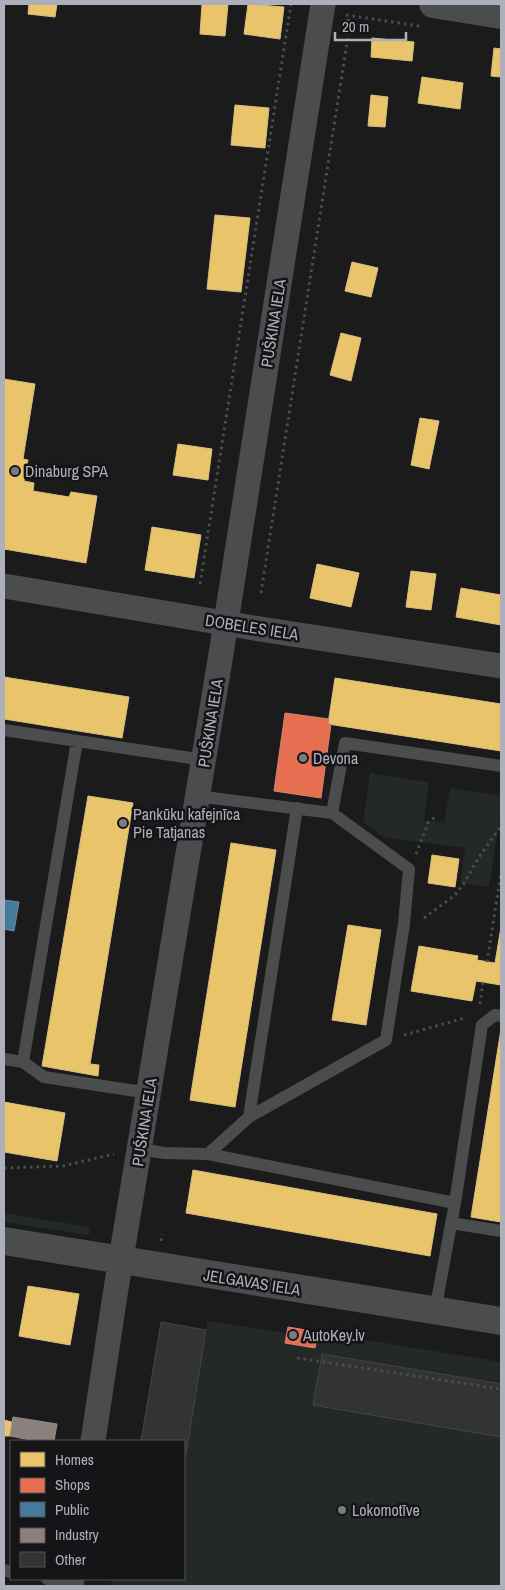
<svg xmlns="http://www.w3.org/2000/svg" width="505" height="1590" font-family="'Archivo Narrow',sans-serif">
  <style>
    .green { fill: #232a25 }
    .homes { fill: #e9c46a; stroke: #d7be82 }
    .shops { fill: #e76f51; stroke: #d68271 }
    .public { fill: #457b9d; stroke: #648ba6 }
    .industry { fill: #8a817c; stroke: #948f8f }
    .building { fill: #333; stroke: #444447 }
    .lines { fill: none; stroke-linecap: round; stroke-linejoin: round }
    .path { stroke: #4c4c50; stroke-width: 3; stroke-dasharray: 2.5 4; stroke-linecap: butt }
    .service { stroke: #4b4c4e; stroke-width: 12 }
    .minor { stroke: #4b4c4e; stroke-width: 25 }
    .tertiary { stroke: #4b4c4e; stroke-width: 28 }
    .poi-dot { fill: #7a7b83; stroke: #151517; stroke-width: 2 }
    .labels { text-anchor: middle; dominant-baseline: central; stroke-width: 5; stroke-linejoin: round; paint-order: stroke }
    .street-label { font-size: 16px; fill: #adafbb; stroke: #151517 }
    .poi-label { font-size: 16px; fill: #adafbb; stroke: #151517; text-anchor: start }
  </style>
  <rect width="100%" height="100%" fill="#1b1b1b"/>
  <!-- green -->
  <path class="green" d="M 370,773 L 429,782 L 424,820 L 444,823 L 450,788 L 501,796 L 501,811 L 489,887 L 460,883 L 465,848 L 383,837 L 363,822 Z
    M 4,1213 L 90,1227 L 89,1235 L 4,1222 Z
    M 207,1321 L 287,1333 L 288,1327 L 501,1362 L 501,1586 L 111,1586 L 112,1579 L 184,1579 L 184,1441 L 141,1441 L 161,1322 L 206,1330 Z"/>
  <!-- homes -->
  <path class="homes" d="M 29,4 L 57,4 L 55,17 L 28,14 Z
    M 202,4 L 228,4 L 225,36 L 200,34 Z
    M 248,4 L 284,7 L 280,39 L 244,34 Z
    M 372,38 L 414,42 L 412,61 L 371,57 Z
    M 494,48 L 501,49 L 501,77 L 491,76 Z
    M 422,77 L 463,83 L 460,109 L 418,103 Z
    M 371,95 L 388,97 L 385,127 L 368,126 Z
    M 235,105 L 269,108 L 265,148 L 231,145 Z
    M 215,215 L 250,218 L 241,292 L 207,289 Z
    M 352,262 L 378,268 L 371,297 L 345,291 Z
    M 341,333 L 361,338 L 351,381 L 330,375 Z
    M 4,379 L 35,384 L 23,459 L 28,460 L 24,481 L 34,483 L 33,491 L 69,497 L 71,492 L 97,496 L 86,563 L 4,549 Z
    M 420,418 L 439,421 L 429,469 L 411,465 Z
    M 178,444 L 212,449 L 208,480 L 173,475 Z
    M 152,527 L 201,535 L 194,578 L 145,570 Z
    M 317,564 L 359,573 L 351,607 L 310,598 Z
    M 411,571 L 436,574 L 431,610 L 406,607 Z
    M 461,588 L 501,595 L 501,625 L 456,617 Z
    M 4,677 L 129,697 L 122,738 L 4,719 Z
    M 335,678 L 501,704 L 501,751 L 328,724 Z
    M 88,796 L 133,803 L 90,1064 L 99,1065 L 98,1076 L 42,1066 Z
    M 231,843 L 276,850 L 235,1107 L 190,1100 Z
    M 432,855 L 459,859 L 455,887 L 428,883 Z
    M 348,925 L 381,930 L 366,1025 L 332,1020 Z
    M 501,927 L 501,985 L 476,981 L 472,1001 L 411,991 L 419,946 L 478,956 L 477,960 L 495,963 Z
    M 501,1029 L 501,1222 L 471,1217 Z
    M 4,1102 L 65,1113 L 57,1161 L 4,1152 Z
    M 193,1170 L 437,1214 L 430,1256 L 186,1213 Z
    M 28,1286 L 79,1294 L 70,1345 L 19,1336 Z
    M 4,1420 L 12,1422 L 10,1436 L 4,1436 Z"/>
  <!-- shops -->
  <path class="shops" d="M 285,713 L 329,719 L 328,724 L 331,724 L 321,798 L 274,791 Z
    M 288,1327 L 318,1332 L 315,1348 L 285,1343 Z"/>
  <!-- public -->
  <path class="public" d="M 4,900 L 19,902 L 14,931 L 4,929 Z"/>
  <!-- industry -->
  <path class="industry" d="M 13,1417 L 57,1424 L 54,1441 L 36,1441 L 10,1436 Z"/>
  <!-- building -->
  <path class="building" d="M 161,1322 L 206,1330 L 186,1454 L 184,1454 L 184,1441 L 141,1441 Z
    M 322,1354 L 501,1384 L 501,1437 L 313,1405 Z"/>
  <g class="lines">
    <!-- path -->
    <path class="path" d="M 346,15 L 419,26
      M 200,584 L 291,4
      M 261,593 L 349,30 L 348,14
      M 416,854 L 428,823 L 435,817
      M 424,918 L 455,895 L 463,885 L 479,857 L 501,826
      M 487,962 L 501,873
      M 480,1004 L 483,982
      M 404,1035 L 465,1018
      M 4,1168 L 63,1166 L 114,1154
      M 161,1241 L 162,1234
      M 297,1358 L 501,1389"/>
    <!-- service -->
    <path class="service" d="M 4,730 L 204,760
      M 197,796 L 332,813 L 409,869 L 404,924 L 386,1040 L 249,1117 L 208,1154
      M 332,813 L 345,743 L 501,766
      M 4,1059 L 23,1062 L 44,1077 L 149,1093
      M 23,1062 L 77,741
      M 249,1117 L 297,808
      M 140,1149 L 164,1153 L 208,1154 L 455,1203
      M 451,1223 L 501,1231
      M 435,1311 L 455,1203 L 482,1025 L 495,1015 L 501,1016
      M 4,1570 L 11,1572
      M 47,1579 L 71,1584"/>
    <!-- minor -->
    <path class="minor" d="M 4,586 L 254,628 L 501,666
      M 93,1441 L 115,1295 L 221,654 L 323,4
      M 71,1586 L 72,1579"/>
    <!-- tertiary -->
    <path class="tertiary" d="M 433,4 L 501,15
      M 4,1241 L 501,1321"/>
  </g>
  <!-- markers -->
  <g class="poi-dot">
    <circle cx="15" cy="471" r="5"/>
    <circle cx="303" cy="758" r="5"/>
    <circle cx="123" cy="823" r="5"/>
    <circle cx="293" cy="1335" r="5"/>
    <circle cx="342" cy="1510" r="5"/>
  </g>
  <g class="labels">
    <!-- street labels -->
    <g class="street-label">
      <text transform="translate(273 323) rotate(-81)">PUŠKINA IELA</text>
      <text transform="translate(252 627) rotate(9)">DOBELES IELA</text>
      <text transform="translate(210 723) rotate(-81)">PUŠKINA IELA</text>
      <text transform="translate(144 1122) rotate(-81)">PUŠKINA IELA</text>
      <text transform="translate(252 1282) rotate(9)">JELGAVAS IELA</text>
    </g>
    <!-- poi labels -->
    <g class="poi-label">
      <text x="25" y="471">Dinaburg SPA</text>
      <text x="313" y="758">Devona</text>
      <text x="133" y="814">Pankūku kafejnīca<tspan x="133" dy="18">Pie Tatjanas</tspan></text>
      <text x="303" y="1335">AutoKey.lv</text>
      <text x="352" y="1510">Lokomotīve</text>
    </g>
  </g>
  <!-- border -->
  <rect width="505" height="1590" fill="none" stroke="#adafbb" stroke-width="10"/>
  <!-- legend -->
  <rect x="10" y="1440" width="175" height="140" fill="#151517" stroke="#525359"/>
  <rect x="20" y="1452" width="25" height="15" fill="#e9c46a" stroke="#525359"/>
  <text x="55" y="1465" font-size="15" fill="#adafbb">Homes</text>
  <rect x="20" y="1478" width="25" height="15" fill="#e76f51" stroke="#525359"/>
  <text x="55" y="1490" font-size="15" fill="#adafbb">Shops</text>
  <rect x="20" y="1502" width="25" height="15" fill="#457b9d" stroke="#525359"/>
  <text x="55" y="1515" font-size="15" fill="#adafbb">Public</text>
  <rect x="20" y="1528" width="25" height="15" fill="#8a817c" stroke="#525359"/>
  <text x="55" y="1540" font-size="15" fill="#adafbb">Industry</text>
  <rect x="20" y="1552" width="25" height="15" fill="#333333" stroke="#525359"/>
  <text x="55" y="1565" font-size="15" fill="#adafbb">Other</text>
  <!-- scale -->
  <path d="M335 32v8h71v-8" fill="none" stroke="#adafbb" stroke-width="2.5"/>
  <text x="342" y="32" font-size="15" fill="#adafbb" stroke="#151517" stroke-width="4" paint-order="stroke">20 m</text>
</svg>
